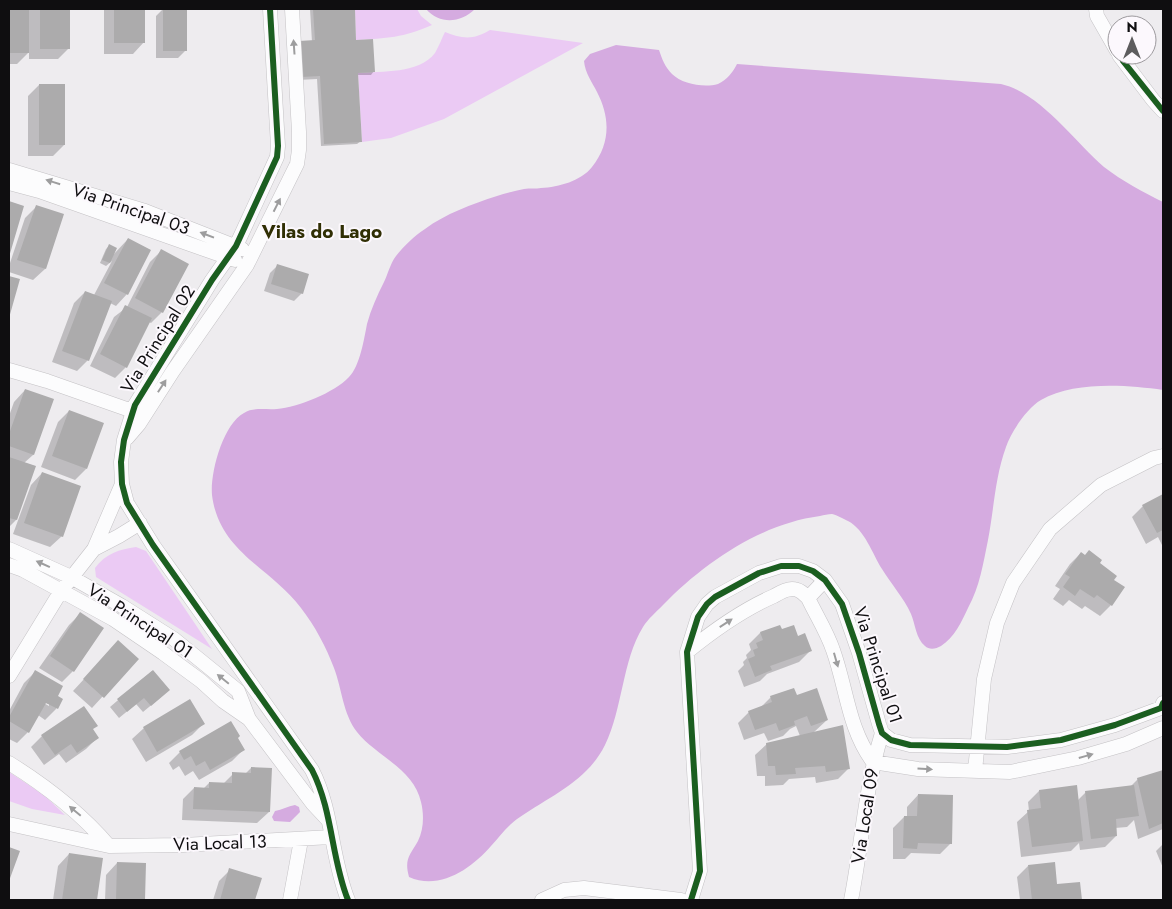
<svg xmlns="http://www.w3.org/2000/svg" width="1172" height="909" font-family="Jost,sans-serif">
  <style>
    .green { fill: #ebcaf4 }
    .water { fill: #d5abe0 }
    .shadow { fill: #0003; fill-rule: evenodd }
    .building { fill: #acabac }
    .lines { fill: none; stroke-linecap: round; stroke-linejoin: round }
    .minor-casing { stroke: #c4c2c5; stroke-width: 15 }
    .minor { stroke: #fcfcfd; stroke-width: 14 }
    .cycleway-casing { stroke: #fcf8fd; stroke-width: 9 }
    .cycleway { stroke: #1b5e20; stroke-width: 6 }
    .oneway { fill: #9d9d9e }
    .labels { text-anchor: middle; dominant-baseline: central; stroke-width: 4; stroke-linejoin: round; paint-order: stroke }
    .street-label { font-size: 18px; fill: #0f0e10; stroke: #fcf8fd }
    .neighbourhood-label { font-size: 19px; font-weight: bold; fill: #302f04; stroke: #fcf8fd }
  </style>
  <rect width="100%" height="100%" fill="#eeecef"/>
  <!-- green -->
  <path class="green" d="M 355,9 L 417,9 L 421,16 L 432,25 C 403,38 387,38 356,40 Z
    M 490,30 L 583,43 L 444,119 L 391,138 L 362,142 L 358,73 C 382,71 419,74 435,53 C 439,46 442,38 445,32 C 462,39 474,40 490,30 Z
    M 136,547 L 146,551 L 212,649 L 96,577 L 95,568 C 105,554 120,549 136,547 Z
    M 9,772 L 44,795 L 65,815 L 32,809 L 9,801 Z"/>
  <!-- water -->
  <path class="water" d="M 426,9 L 475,9 C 461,23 440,25 426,9 Z
    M 616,45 L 659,50 C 662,59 665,67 672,74 C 682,84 704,88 718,84 C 727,80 733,72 737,64 L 1001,84 C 1040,93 1074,141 1104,167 C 1122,181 1143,192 1163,202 L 1163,390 C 1127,385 1074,381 1041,400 C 1027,408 1011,432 1006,447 C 995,477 994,509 988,540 C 983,564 980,586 968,608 C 962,621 954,638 941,646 C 936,649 929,650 925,646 C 916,639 915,623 911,614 C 904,598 891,584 882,569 C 872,553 865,530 848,521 C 844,519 837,515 832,514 C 828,514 824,515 820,516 C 760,524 704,563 663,605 C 656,612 648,619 643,627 C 622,661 623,708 605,745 C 587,781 552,795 520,817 C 508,825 501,835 491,846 C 472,868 440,891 409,877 C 404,859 410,855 418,841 C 424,829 424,814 421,802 C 414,769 376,756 357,732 C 343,714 342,689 334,668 C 326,647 315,626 301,608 C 271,568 219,552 212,495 C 210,473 223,424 244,413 C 253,407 266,410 277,409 C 298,407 334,393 349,377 C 360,366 364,339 367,324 C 371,309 377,296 384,282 C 388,274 390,264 396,256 C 404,246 414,236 425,229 C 445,214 472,204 497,196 C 505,193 515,191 524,189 C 530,188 536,189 541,188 C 559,187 581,181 592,167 C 611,143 610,117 597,92 C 592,82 585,73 584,61 L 590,54 Z
    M 295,805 L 299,807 L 300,812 L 290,822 L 274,821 L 272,817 L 275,811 C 282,810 288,806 295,805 Z"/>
  <!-- shadow -->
  <path class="shadow" d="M 9,9 L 69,9 L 69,48 L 58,59 L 29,59 L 29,52 L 17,64 L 9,64 Z
    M 104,9 L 144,9 L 144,42 L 133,54 L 104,54 Z
    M 163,9 L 185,9 L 185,51 L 178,58 L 156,58 L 156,16 Z
    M 310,9 L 353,9 L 355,42 L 374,71 L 371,75 L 357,75 L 361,141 L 357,144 L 321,146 L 317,79 L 298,80 L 312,42 Z
    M 39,85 L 64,145 L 53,156 L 28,156 L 28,96 Z
    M 9,203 L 22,207 L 9,254 Z
    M 36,207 L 45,269 L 33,280 L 9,272 L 9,266 L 25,218 Z
    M 128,239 L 150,250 L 127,294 L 116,306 L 110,303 L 88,360 L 77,371 L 52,362 L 74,303 L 85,292 L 94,295 L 112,261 L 106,266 L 100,263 L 106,249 L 109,246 L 113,255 Z
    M 161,251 L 162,312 L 151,323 L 149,322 L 126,367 L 115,378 L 90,366 L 114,317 L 127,307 L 150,262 Z
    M 277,266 L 302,293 L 294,301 L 264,291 L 270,273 Z
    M 25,390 L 53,400 L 33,455 L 24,463 L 16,520 L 9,527 L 9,416 L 14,402 Z
    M 69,411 L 86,469 L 75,480 L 41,467 L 58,422 Z
    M 42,473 L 62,536 L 50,547 L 13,534 L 31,485 Z
    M 1163,495 L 1163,547 L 1158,537 L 1146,544 L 1132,517 L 1143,506 Z
    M 1081,553 L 1098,564 L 1112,580 L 1111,605 L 1100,616 L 1085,606 L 1082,609 L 1069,600 L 1063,606 L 1053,599 L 1060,589 L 1055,586 L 1070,564 Z
    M 80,614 L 102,628 L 73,671 L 62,682 L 39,668 L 69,625 Z
    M 779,626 L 781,631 L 798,637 L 810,651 L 799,662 L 767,674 L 760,681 L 744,687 L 738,671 L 744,665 L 743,662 L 747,658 L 746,655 L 751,650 L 749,644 L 760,633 Z
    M 108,653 L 137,659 L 92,708 L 73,691 Z
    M 152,671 L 161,697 L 143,712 L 136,704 L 119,718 L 110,707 Z
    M 35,672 L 56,697 L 61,700 L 56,709 L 45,720 L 38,715 L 28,732 L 17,743 L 9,739 L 9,711 L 24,683 ZM 40,701 L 49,704 L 49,706 Z
    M 771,697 L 797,697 L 827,720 L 813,733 L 849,768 L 838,779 L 816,783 L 815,777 L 789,779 L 783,785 L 765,786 L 765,776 L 757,776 L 755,755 L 767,744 L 800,736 L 796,726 L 790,729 L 783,736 L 768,741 L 764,733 L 744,740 L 738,723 L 749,712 L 760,708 Z
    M 203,724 L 192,735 L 146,762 L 132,739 L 144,728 Z
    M 92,730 L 97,738 L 86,749 L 66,763 L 59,754 L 44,765 L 31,747 L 42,736 Z
    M 236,738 L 243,750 L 232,761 L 199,780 L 193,771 L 185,776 L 179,766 L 173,770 L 169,763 L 180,752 Z
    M 251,768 L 269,812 L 257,823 L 182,820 L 183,799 L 194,788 L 203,789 L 209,783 L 223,784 L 233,774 L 245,774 Z
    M 1163,771 L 1163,829 L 1138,839 L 1134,820 L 1127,827 L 1115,828 L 1116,836 L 1105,847 L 1080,850 L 1079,843 L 1071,851 L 1021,857 L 1017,822 L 1029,811 L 1028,802 L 1039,791 L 1077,801 L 1086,792 L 1130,787 L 1138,779 Z
    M 918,795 L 951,843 L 940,854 L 911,853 L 905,859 L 893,859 L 893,828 L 904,817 L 907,817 L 907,807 Z
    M 1163,844 L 1163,868 L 1156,851 Z
    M 69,854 L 102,859 L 96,900 L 53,900 L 58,866 Z
    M 117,863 L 145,864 L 144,900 L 105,900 L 106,875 Z
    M 1028,866 L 1056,886 L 1078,883 L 1080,900 L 1020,900 L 1017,877 Z
    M 230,870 L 260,879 L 254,900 L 213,900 L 219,881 Z"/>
  <!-- building -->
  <path class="building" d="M 9,9 L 29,9 L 29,53 L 9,53 Z
    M 40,9 L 70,9 L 70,49 L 40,49 Z
    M 114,9 L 145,9 L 145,43 L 114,43 Z
    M 163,9 L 187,9 L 187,51 L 163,51 Z
    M 313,9 L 355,9 L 356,40 L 373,39 L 375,72 L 358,73 L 362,142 L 324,144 L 320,76 L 301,77 L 299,41 L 315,40 Z
    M 39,84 L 65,84 L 65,145 L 39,145 Z
    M 9,201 L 24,206 L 9,257 Z
    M 36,205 L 64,214 L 46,269 L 17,260 Z
    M 128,238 L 151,250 L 128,295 L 104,283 Z
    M 109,244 L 117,248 L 110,263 L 102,260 Z
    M 161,249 L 189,264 L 163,313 L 135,298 Z
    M 277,264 L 309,274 L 303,294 L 271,284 Z
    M 9,276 L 20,279 L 9,318 Z
    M 85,291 L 112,301 L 89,361 L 62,351 Z
    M 125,305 L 152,318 L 127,368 L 100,354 Z
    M 25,389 L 54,399 L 34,455 L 9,446 L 9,434 Z
    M 69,410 L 104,423 L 87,469 L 52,456 Z
    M 9,457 L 36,466 L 17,520 L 9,518 Z
    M 42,472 L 81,486 L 63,537 L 24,523 Z
    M 1163,494 L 1163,530 L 1157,533 L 1142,505 Z
    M 1089,550 L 1102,560 L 1100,563 L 1117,576 L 1114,580 L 1125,587 L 1112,606 L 1097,595 L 1094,598 L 1080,589 L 1075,596 L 1063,587 L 1070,577 L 1065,574 L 1081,552 L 1085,555 Z
    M 80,612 L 104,628 L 74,672 L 50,656 Z
    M 780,625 L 782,629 L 794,625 L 798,636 L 805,633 L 812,651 L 770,666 L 772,670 L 755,677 L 748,659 L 755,656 L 753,650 L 758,648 L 756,643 L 763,640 L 760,632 Z
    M 118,640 L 139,659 L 104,698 L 83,679 Z
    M 35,670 L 63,686 L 58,696 L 63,699 L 58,709 L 46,703 L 29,733 L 9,721 L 9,717 Z
    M 153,670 L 170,690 L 151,706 L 144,698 L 127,712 L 117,699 Z
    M 794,688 L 797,695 L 817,688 L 828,720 L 811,726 L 807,716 L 794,721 L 795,725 L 779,731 L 776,723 L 755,730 L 748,711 L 772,702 L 770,696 Z
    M 190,699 L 205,724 L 157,752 L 143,727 Z
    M 84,706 L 98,726 L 93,729 L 99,738 L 77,753 L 71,744 L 55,755 L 41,735 Z
    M 231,721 L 240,736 L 238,738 L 245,750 L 210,770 L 205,761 L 196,766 L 191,756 L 184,760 L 179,751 Z
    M 843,725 L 850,769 L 826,772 L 825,766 L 795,768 L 796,774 L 776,775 L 775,766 L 768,766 L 766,743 Z
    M 251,767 L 272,768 L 270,812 L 193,809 L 194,787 L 209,788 L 209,782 L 232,783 L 232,772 L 251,773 Z
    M 1163,770 L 1163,823 L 1149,829 L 1137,778 Z
    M 1077,785 L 1083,841 L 1032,847 L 1027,810 L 1041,808 L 1039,790 Z
    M 1134,785 L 1139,816 L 1116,819 L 1117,836 L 1091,839 L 1085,791 Z
    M 918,794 L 953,795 L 952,844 L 918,843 L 917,849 L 903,848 L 904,816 L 917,816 Z
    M 9,847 L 20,851 L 9,881 Z
    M 69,853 L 103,858 L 97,900 L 62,900 Z
    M 117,862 L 146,863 L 145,900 L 116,900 Z
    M 1055,862 L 1057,884 L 1080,882 L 1082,900 L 1032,900 L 1028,865 Z
    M 229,868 L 262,878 L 255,900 L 220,900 Z"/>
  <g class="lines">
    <defs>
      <path id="minor" d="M 270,9 L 278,146 L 277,157 L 236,246 L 212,280 L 135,405 L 124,440 L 121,462 L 122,484 L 127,503 L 153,545 L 312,770 C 333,811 331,858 348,900
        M 1096,9 L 1097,16 L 1117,51
        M 1119,55 L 1153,100 L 1163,111
        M 9,170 L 145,211 L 242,249
        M 9,183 L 39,191 L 235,260
        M 9,370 L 47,381 L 141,414
        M 127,438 L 139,424 L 173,371 L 247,265 L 297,164 L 299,150 L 299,132 L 292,9
        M 9,549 L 71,577 L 122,606 L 174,639 L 238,691 L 249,719 L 313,804 L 327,819
        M 94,549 L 119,536 L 140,523
        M 9,565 L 23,570 L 113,619 L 163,653 L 201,681 L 223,701 L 249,719
        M 808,598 L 825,580
        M 687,652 C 714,630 742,610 774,596 C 779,593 786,589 792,589 C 799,589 803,593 808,598 C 816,615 827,632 833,650 C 847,689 848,728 873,762 L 918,769 L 1010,772 L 1078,758 L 1126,744 L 1163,728
        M 9,676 L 61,591 L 94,549 L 122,484
        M 9,763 C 46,786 80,812 109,846
        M 975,771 L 984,679 L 997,623 L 1013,583 L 1050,529 L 1101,485 L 1154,458 L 1163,456
        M 9,824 L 109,846 L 183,845 L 331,837
        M 290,900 L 301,840
        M 542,900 L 564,890 L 584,888 L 681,900
        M 691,900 L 700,871 L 687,652 L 698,617 L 707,604 L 715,597 L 759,573 L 781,566 L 799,566 L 813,571 L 825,580 L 842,604 L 859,653 L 879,724 L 882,733 L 891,740 L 910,745 L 1007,747 L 1061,740 L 1115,725 L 1161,708 L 1163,703
        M 851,900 C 862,845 865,787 882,733"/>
    </defs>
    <!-- minor casing -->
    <use href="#minor" class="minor-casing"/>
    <!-- minor -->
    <use href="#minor" class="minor"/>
    <defs>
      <path id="cycleway" d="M 270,9 L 278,146 L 277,157 L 236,246 L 212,280 L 135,405 L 124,440 L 121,462 L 122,484 L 127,503 L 153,545 L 312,770 C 333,811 331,858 348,900
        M 1123,61 L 1163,111
        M 691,900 L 700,871 L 687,652 L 698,617 L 707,604 L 715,597 L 759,573 L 781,566 L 799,566 L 813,571 L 825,580 L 842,604 L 859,653 L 879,724 L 882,733 L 891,740 L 910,745 L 1007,747 L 1061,740 L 1115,725 L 1161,708 L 1163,703"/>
    </defs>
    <!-- cycleway casing -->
    <use href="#cycleway" class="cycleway-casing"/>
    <!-- cycleway -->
    <use href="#cycleway" class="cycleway"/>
  </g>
  <!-- one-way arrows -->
  <defs><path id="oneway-solid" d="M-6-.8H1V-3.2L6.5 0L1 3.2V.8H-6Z" transform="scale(1.25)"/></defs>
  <g class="oneway">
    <use href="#oneway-solid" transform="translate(294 47) rotate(-94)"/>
    <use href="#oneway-solid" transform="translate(53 182) rotate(-163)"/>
    <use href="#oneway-solid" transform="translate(277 205) rotate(-63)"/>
    <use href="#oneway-solid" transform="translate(207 235) rotate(-159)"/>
    <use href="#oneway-solid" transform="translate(162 386) rotate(-57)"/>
    <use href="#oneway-solid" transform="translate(43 564) rotate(-156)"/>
    <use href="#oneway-solid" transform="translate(726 623) rotate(-33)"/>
    <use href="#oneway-solid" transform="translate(836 660) rotate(74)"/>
    <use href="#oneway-solid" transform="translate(223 679) rotate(-141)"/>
    <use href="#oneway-solid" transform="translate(1086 756) rotate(-16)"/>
    <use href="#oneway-solid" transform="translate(925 769) rotate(3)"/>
    <use href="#oneway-solid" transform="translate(75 811) rotate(-140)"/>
  </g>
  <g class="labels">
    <!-- street labels -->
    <g class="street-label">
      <text transform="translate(131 209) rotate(19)">Via Principal 03</text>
      <text transform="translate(158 339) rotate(-58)">Via Principal 02</text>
      <text transform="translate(140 621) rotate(33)">Via Principal 01</text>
      <text transform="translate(878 665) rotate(72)">Via Principal 01</text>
      <text transform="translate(865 816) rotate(-81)">Via Local 09</text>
      <text transform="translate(220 843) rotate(-2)">Via Local 13</text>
    </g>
    <!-- neighbourhood labels -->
    <g class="neighbourhood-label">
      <text x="322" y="231">Vilas do Lago</text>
    </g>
  </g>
  <!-- border -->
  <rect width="1172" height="909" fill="none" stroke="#0f0e10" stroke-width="20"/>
  <!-- north arrow -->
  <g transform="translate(1132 40)"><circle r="24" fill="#fcf8fd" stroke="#9d9a9e"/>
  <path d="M0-4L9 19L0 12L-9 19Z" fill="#5d5c5e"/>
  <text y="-8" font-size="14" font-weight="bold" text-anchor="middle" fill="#0f0e10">N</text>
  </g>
</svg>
